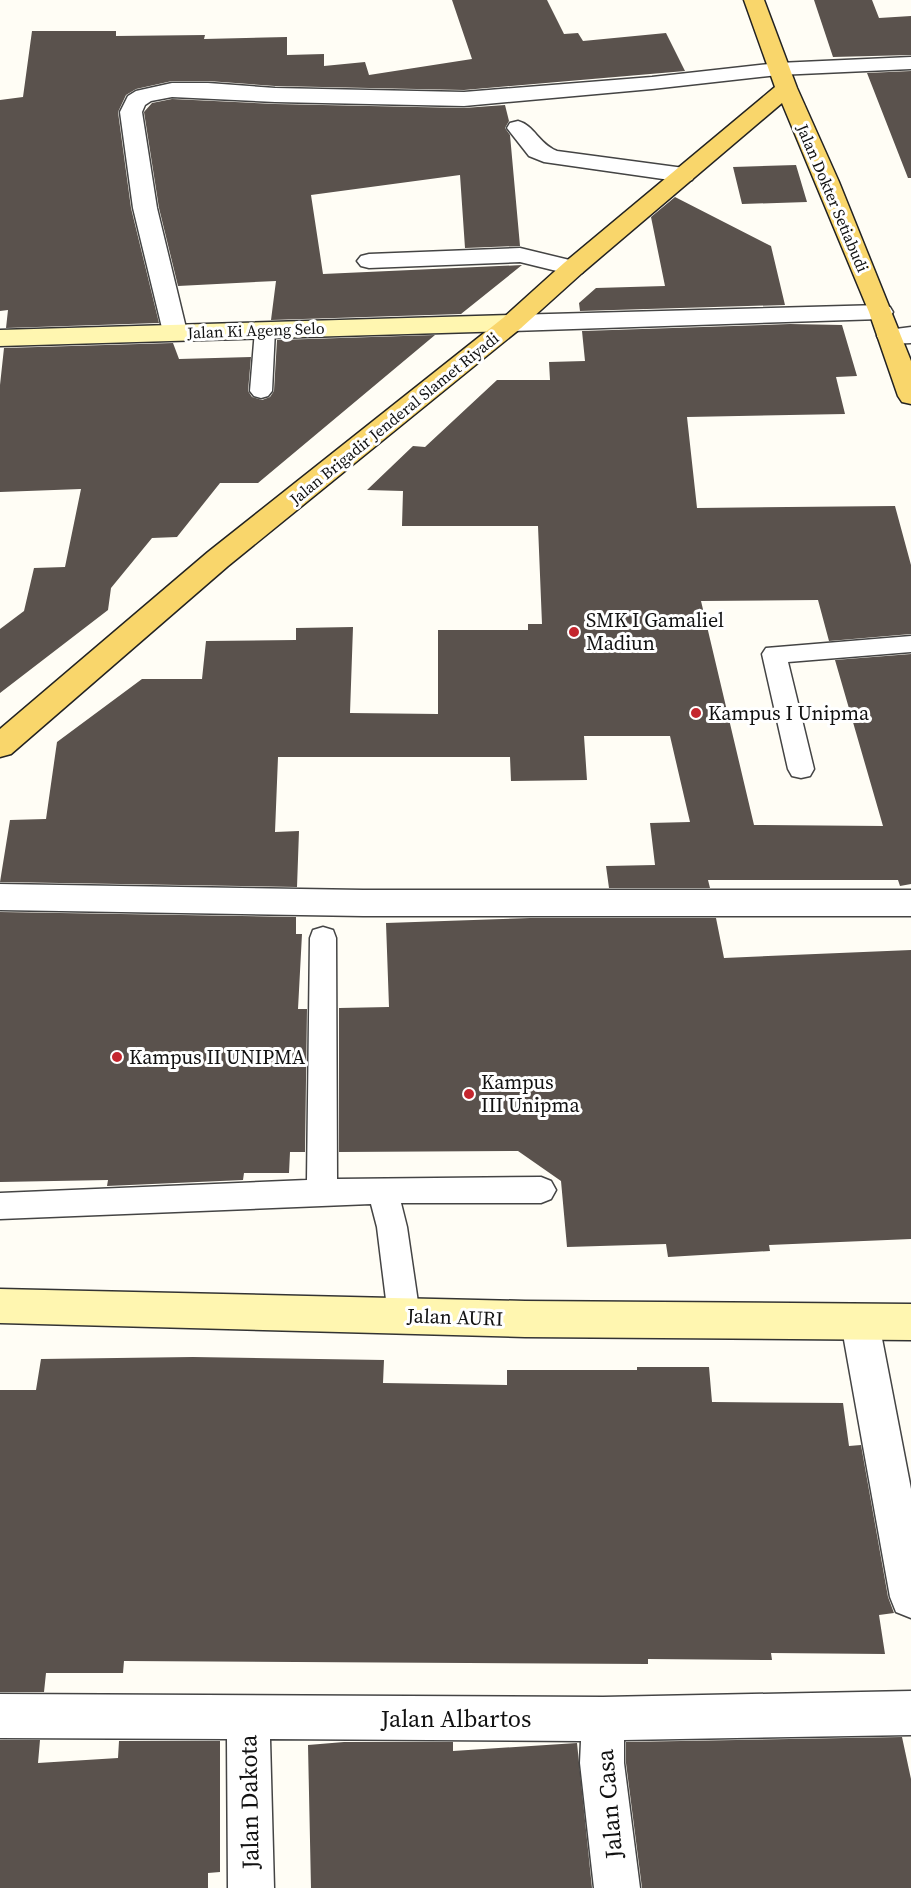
<svg xmlns="http://www.w3.org/2000/svg" width="911" height="1888" font-family="'Source Serif 4',serif">
  <style>
    .building { fill: #5a524d }
    .lines { fill: none; stroke-linecap: round; stroke-linejoin: round }
    .lane-casing { stroke: #444; stroke-width: 3 }
    .street-casing { stroke: #444; stroke-width: 3 }
    .secondary-casing { stroke: #333; stroke-width: 3 }
    .primary-casing { stroke: #222; stroke-width: 3 }
    .lane { fill: #fff; fill-rule: evenodd }
    .street { fill: #fff; fill-rule: evenodd }
    .secondary { fill: #fff6b0; fill-rule: evenodd }
    .primary { fill: #f9d66b; fill-rule: evenodd }
    .poi-dot { fill: #c4262e; stroke: #fff; stroke-width: 2 }
    .labels { text-anchor: middle; dominant-baseline: central; stroke-width: 6; stroke-linejoin: round; paint-order: stroke }
    .far-street-label { font-size: 16px; fill: #111; stroke: #fff }
    .poi-label { font-size: 20px; fill: #111; stroke: #fff; text-anchor: start }
    .street-label { font-size: 20px; fill: #111; stroke: #fff }
    .near-street-label { font-size: 24px; fill: #111; stroke: #fff }
  </style>
  <rect width="100%" height="100%" fill="#fffdf5"/>
  <!-- building -->
  <path class="building" d="M 452,0 L 547,0 L 564,34 L 578,33 L 583,41 L 666,33 L 685,71 L 464,90 L 275,86 L 208,81 L 172,81 L 136,89 L 126,95 L 118,112 L 131,208 L 159,323 L 6,328 L 8,310 L 0,311 L 0,100 L 23,97 L 32,31 L 116,31 L 116,36 L 205,35 L 204,39 L 287,37 L 287,55 L 324,54 L 324,66 L 365,62 L 369,75 L 472,59 Z
    M 814,0 L 872,0 L 879,18 L 911,16 L 911,55 L 833,57 Z
    M 911,71 L 911,178 L 908,178 L 867,73 Z
    M 172,99 L 275,104 L 464,108 L 505,105 L 509,121 L 505,128 L 510,135 L 520,246 L 465,248 L 460,175 L 311,195 L 323,274 L 522,265 L 461,314 L 271,320 L 276,281 L 178,286 L 159,208 L 144,112 L 152,103 Z
    M 796,165 L 807,202 L 742,204 L 733,167 Z
    M 675,197 L 771,246 L 785,305 L 580,311 L 579,303 L 596,288 L 665,286 L 651,217 Z
    M 790,324 L 842,325 L 857,376 L 836,377 L 845,414 L 687,417 L 697,508 L 895,506 L 911,565 L 911,634 L 829,641 L 818,600 L 701,601 L 754,825 L 883,826 L 835,660 L 911,654 L 911,884 L 900,886 L 898,880 L 708,880 L 710,888 L 609,888 L 606,866 L 655,865 L 650,823 L 690,822 L 670,736 L 584,736 L 587,780 L 511,781 L 510,757 L 278,757 L 275,832 L 299,831 L 297,887 L 0,882 L 10,820 L 46,819 L 57,742 L 142,679 L 202,679 L 206,641 L 296,640 L 296,628 L 353,627 L 350,713 L 438,714 L 438,630 L 528,630 L 528,624 L 542,624 L 538,526 L 402,526 L 403,491 L 367,490 L 413,446 L 425,447 L 497,380 L 550,380 L 549,362 L 585,361 L 582,331 Z
    M 435,335 L 258,483 L 220,483 L 177,537 L 152,538 L 111,588 L 108,610 L 0,693 L 0,629 L 24,611 L 34,568 L 65,567 L 81,489 L 0,492 L 0,385 L 4,348 L 173,343 L 179,359 L 251,357 L 248,391 L 252,397 L 262,400 L 270,397 L 274,391 L 277,340 Z
    M 0,912 L 296,917 L 296,934 L 302,934 L 298,1009 L 307,1009 L 305,1152 L 290,1152 L 289,1173 L 244,1173 L 243,1180 L 107,1186 L 108,1180 L 0,1182 Z
    M 530,918 L 716,918 L 724,958 L 911,950 L 911,1239 L 769,1245 L 770,1251 L 668,1257 L 666,1244 L 567,1247 L 561,1181 L 518,1151 L 339,1152 L 339,1008 L 389,1007 L 386,923 Z
    M 193,1357 L 384,1360 L 383,1383 L 507,1385 L 507,1370 L 637,1370 L 637,1367 L 709,1367 L 712,1402 L 843,1403 L 849,1446 L 861,1445 L 888,1597 L 894,1613 L 879,1615 L 885,1654 L 771,1653 L 772,1660 L 648,1659 L 648,1664 L 124,1661 L 123,1673 L 46,1673 L 44,1692 L 0,1692 L 0,1390 L 36,1390 L 41,1359 Z
    M 902,1737 L 911,1779 L 911,1888 L 642,1888 L 626,1763 L 626,1742 Z
    M 0,1740 L 40,1740 L 38,1763 L 118,1758 L 119,1741 L 220,1741 L 220,1872 L 208,1873 L 208,1888 L 0,1888 Z
    M 344,1742 L 453,1742 L 453,1751 L 577,1743 L 592,1888 L 311,1888 L 308,1745 Z"/>
  <g class="lines">
    <defs>
      <path id="lane" d="M 265,324 L 272,326 L 275,330 L 272,391 L 268,396 L 261,398 L 254,396 L 250,391 L 255,330 L 258,326 Z
        M 911,636 L 911,652 L 788,662 L 814,769 L 810,776 L 801,778 L 792,776 L 788,769 L 762,654 L 766,648 Z
        M 323,927 L 333,930 L 336,938 L 337,1179 L 541,1177 L 551,1181 L 556,1190 L 551,1199 L 541,1203 L 401,1203 L 407,1227 L 420,1316 L 415,1326 L 404,1330 L 393,1326 L 388,1316 L 377,1227 L 371,1204 L 0,1219 L 0,1193 L 307,1180 L 310,938 L 313,930 Z"/>
      <path id="street" d="M 911,57 L 911,69 L 778,75 L 652,89 L 464,106 L 275,102 L 172,97 L 151,101 L 145,105 L 142,112 L 157,208 L 187,332 L 184,337 L 175,340 L 166,337 L 163,332 L 133,208 L 120,112 L 128,96 L 136,91 L 172,83 L 208,83 L 275,88 L 464,92 L 652,77 L 778,63 Z
        M 518,121 C 534,125 539,144 557,151 L 684,168 L 692,170 L 695,175 L 692,180 L 684,182 L 544,162 L 529,156 L 507,128 L 510,123 Z
        M 520,248 L 582,263 L 585,268 L 582,273 L 573,275 L 520,262 L 369,268 L 361,266 L 357,261 L 361,256 L 369,254 Z
        M 881,305 L 890,307 L 893,312 L 890,317 L 881,319 L 512,331 L 503,328 L 500,323 L 503,318 L 512,315 Z
        M 911,327 L 911,343 L 889,344 L 880,341 L 877,336 L 880,331 Z
        M 0,884 L 363,890 L 911,890 L 911,916 L 363,916 L 0,910 Z
        M 860,1305 L 873,1310 L 879,1323 L 911,1489 L 911,1618 L 896,1612 L 890,1597 L 841,1323 L 847,1310 Z
        M 911,1691 L 911,1735 L 624,1740 L 624,1763 L 640,1888 L 594,1888 L 580,1763 L 581,1741 L 270,1739 L 274,1888 L 228,1888 L 227,1739 L 0,1738 L 0,1694 L 603,1697 Z"/>
      <path id="secondary" d="M 512,315 L 521,318 L 524,323 L 521,328 L 512,331 L 0,346 L 0,330 Z
        M 0,1289 L 525,1301 L 911,1304 L 911,1340 L 525,1337 L 0,1323 Z"/>
      <path id="primary" d="M 744,0 L 764,0 L 797,88 L 839,182 L 911,361 L 911,404 L 902,402 L 898,396 L 869,312 L 782,103 L 582,273 L 521,328 L 228,566 L 11,754 L 0,757 L 0,729 L 208,552 L 503,318 L 564,263 L 775,87 Z"/>
    </defs>
    <!-- lane casing -->
    <use href="#lane" class="lane-casing"/>
    <!-- street casing -->
    <use href="#street" class="street-casing"/>
    <!-- secondary casing -->
    <use href="#secondary" class="secondary-casing"/>
    <!-- primary casing -->
    <use href="#primary" class="primary-casing"/>
    <!-- lane -->
    <use href="#lane" class="lane"/>
    <!-- street -->
    <use href="#street" class="street"/>
    <!-- secondary -->
    <use href="#secondary" class="secondary"/>
    <!-- primary -->
    <use href="#primary" class="primary"/>
  </g>
  <!-- markers -->
  <g class="poi-dot">
    <circle cx="574" cy="632" r="6"/>
    <circle cx="696" cy="713" r="6"/>
    <circle cx="117" cy="1057" r="6"/>
    <circle cx="469" cy="1094" r="6"/>
  </g>
  <g class="labels">
    <!-- far-street labels -->
    <g class="far-street-label">
      <text transform="translate(833 198) rotate(67)">Jalan Dokter Setiabudi</text>
      <text transform="translate(256 330) rotate(-2)">Jalan Ki Ageng Selo</text>
      <text transform="translate(394 418) rotate(-39)">Jalan Brigadir Jenderal Slamet Riyadi</text>
    </g>
    <!-- poi labels -->
    <g class="poi-label">
      <text x="586" y="620">SMK I Gamaliel<tspan x="586" dy="23">Madiun</tspan></text>
      <text x="708" y="713">Kampus I Unipma</text>
      <text x="129" y="1057">Kampus II UNIPMA</text>
      <text x="481" y="1082">Kampus<tspan x="481" dy="23">III Unipma</tspan></text>
    </g>
    <!-- street labels -->
    <g class="street-label">
      <text transform="translate(455 1317) rotate(2)">Jalan AURI</text>
    </g>
    <!-- near-street labels -->
    <g class="near-street-label">
      <text x="456" y="1718">Jalan Albartos</text>
      <text transform="translate(249 1802) rotate(-91)">Jalan Dakota</text>
      <text transform="translate(609 1804) rotate(-95)">Jalan Casa</text>
    </g>
  </g>
</svg>
